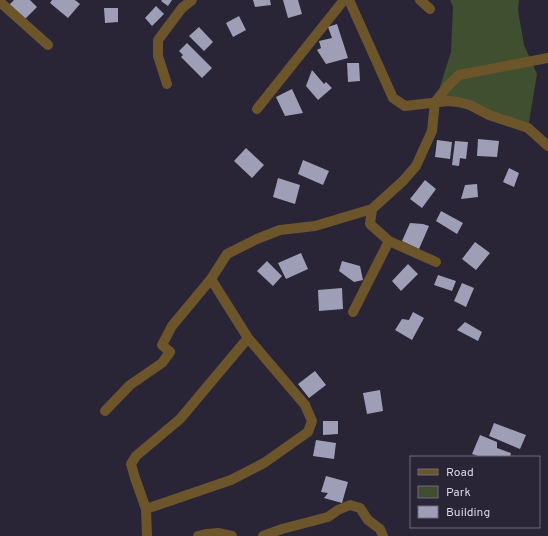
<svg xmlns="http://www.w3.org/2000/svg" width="548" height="536" font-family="Overpass,sans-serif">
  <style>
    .green { fill: #3f4f30 }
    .building { fill: #9e9fb6 }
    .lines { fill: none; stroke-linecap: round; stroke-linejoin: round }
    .minor { stroke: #6c542b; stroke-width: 10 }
  </style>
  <rect width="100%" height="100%" fill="#292436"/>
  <!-- green -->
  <path class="green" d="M 450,0 L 519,0 L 518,10 L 524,45 L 537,74 L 528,128 L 470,105 L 435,102 L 451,52 L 453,7 Z"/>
  <!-- building -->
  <path class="building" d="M 14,0 L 30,0 L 37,7 L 24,20 L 9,5 Z
    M 52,0 L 75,0 L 80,4 L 68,18 L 50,3 Z
    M 162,0 L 172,0 L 168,6 L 161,1 Z
    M 253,0 L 270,0 L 271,5 L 255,7 Z
    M 283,0 L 298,0 L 302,14 L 288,18 Z
    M 156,6 L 164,14 L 152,26 L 145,18 Z
    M 104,8 L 118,8 L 118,22 L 105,23 Z
    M 239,16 L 246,30 L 233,37 L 226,23 Z
    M 337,24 L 348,58 L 326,64 L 317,50 L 321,48 L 319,41 L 332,38 L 328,27 Z
    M 199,27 L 213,42 L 204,51 L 189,36 Z
    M 187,43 L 212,68 L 202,78 L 181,57 L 183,55 L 179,51 Z
    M 347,63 L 359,63 L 360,81 L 348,82 Z
    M 312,70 L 324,84 L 326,82 L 332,88 L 318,100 L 306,86 Z
    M 292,89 L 303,113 L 285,116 L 276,97 Z
    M 478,139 L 499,141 L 497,157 L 477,156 Z
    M 437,140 L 452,142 L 450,159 L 435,157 Z
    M 455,141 L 468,142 L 466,159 L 460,158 L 459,166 L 452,165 Z
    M 246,148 L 264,165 L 252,178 L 234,161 Z
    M 303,160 L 329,171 L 323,185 L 298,174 Z
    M 509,168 L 519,173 L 514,187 L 503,182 Z
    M 278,178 L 300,185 L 295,204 L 273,197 Z
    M 425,180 L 436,189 L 422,208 L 410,199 Z
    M 477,184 L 478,197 L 461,199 L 465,185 Z
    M 441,211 L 463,223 L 457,234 L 436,221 Z
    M 410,223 L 423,224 L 429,226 L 419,249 L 402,241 Z
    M 475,242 L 490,253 L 476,270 L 462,259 Z
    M 301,253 L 308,269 L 286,279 L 278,263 Z
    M 267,261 L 282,276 L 273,286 L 257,271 Z
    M 342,261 L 360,266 L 363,280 L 354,282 L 339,271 Z
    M 408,264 L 418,274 L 401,291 L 392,281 Z
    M 438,275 L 456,281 L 452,291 L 434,285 Z
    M 462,283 L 474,288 L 466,307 L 454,301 Z
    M 342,288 L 343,309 L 319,311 L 318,290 Z
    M 413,312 L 424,318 L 412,340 L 395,330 L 402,319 L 409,320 Z
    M 465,322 L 482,332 L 478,341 L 457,330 Z
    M 315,371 L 326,385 L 309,398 L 298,384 Z
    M 380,390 L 383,411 L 367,414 L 363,393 Z
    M 323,421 L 338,421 L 338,434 L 323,435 Z
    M 494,423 L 526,435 L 520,449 L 489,436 Z
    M 480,435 L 497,442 L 497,448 L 511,453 L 510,457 L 481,457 L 472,454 Z
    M 316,440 L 336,443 L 334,459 L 313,456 Z
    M 326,476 L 348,482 L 342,503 L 324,498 L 328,493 L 321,492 Z"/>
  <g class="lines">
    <!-- minor -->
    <path class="minor" d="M 349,0 L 393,98 L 405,106 L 448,101 L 458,102 L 470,105 L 489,115 L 528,128 L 548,146
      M 420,0 L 430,9
      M 0,2 L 48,45
      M 167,84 L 158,56 L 158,40 L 182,8 L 192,0
      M 257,109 L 344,0
      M 372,209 L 370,224 L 389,241 L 436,262
      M 353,312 L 389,241
      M 105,411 L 130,385 L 162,363 L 170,352 L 162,345 L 172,326 L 211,279
      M 146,509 L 231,480 L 264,463 L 308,432 L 312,421 L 305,405 L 248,338 L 211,279 L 227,254 L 257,239 L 280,230 L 315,226 L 372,209 L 403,181 L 416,166 L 432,131 L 435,102 L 447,87 L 459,75 L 548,58
      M 147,536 L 146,509 L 135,478 L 131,464 L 136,456 L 180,419 L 248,338
      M 198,536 L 206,534 L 218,533 L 232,536
      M 263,536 L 282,529 L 328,517 L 338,510 L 350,505 L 360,508 L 368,520 L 380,529 L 383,536"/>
  </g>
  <!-- legend -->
  <rect x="410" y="456" width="130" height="72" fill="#292436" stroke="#6f6b7b"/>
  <rect x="418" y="469" width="20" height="6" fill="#6c542b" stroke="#6f6b7b"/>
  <text x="446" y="476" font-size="12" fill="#d8d5e2">Road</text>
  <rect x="418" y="486" width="20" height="12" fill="#3f4f30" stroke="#6f6b7b"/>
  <text x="446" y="496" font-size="12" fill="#d8d5e2">Park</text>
  <rect x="418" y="506" width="20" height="12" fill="#9e9fb6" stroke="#6f6b7b"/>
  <text x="446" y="516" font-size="12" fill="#d8d5e2">Building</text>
</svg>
